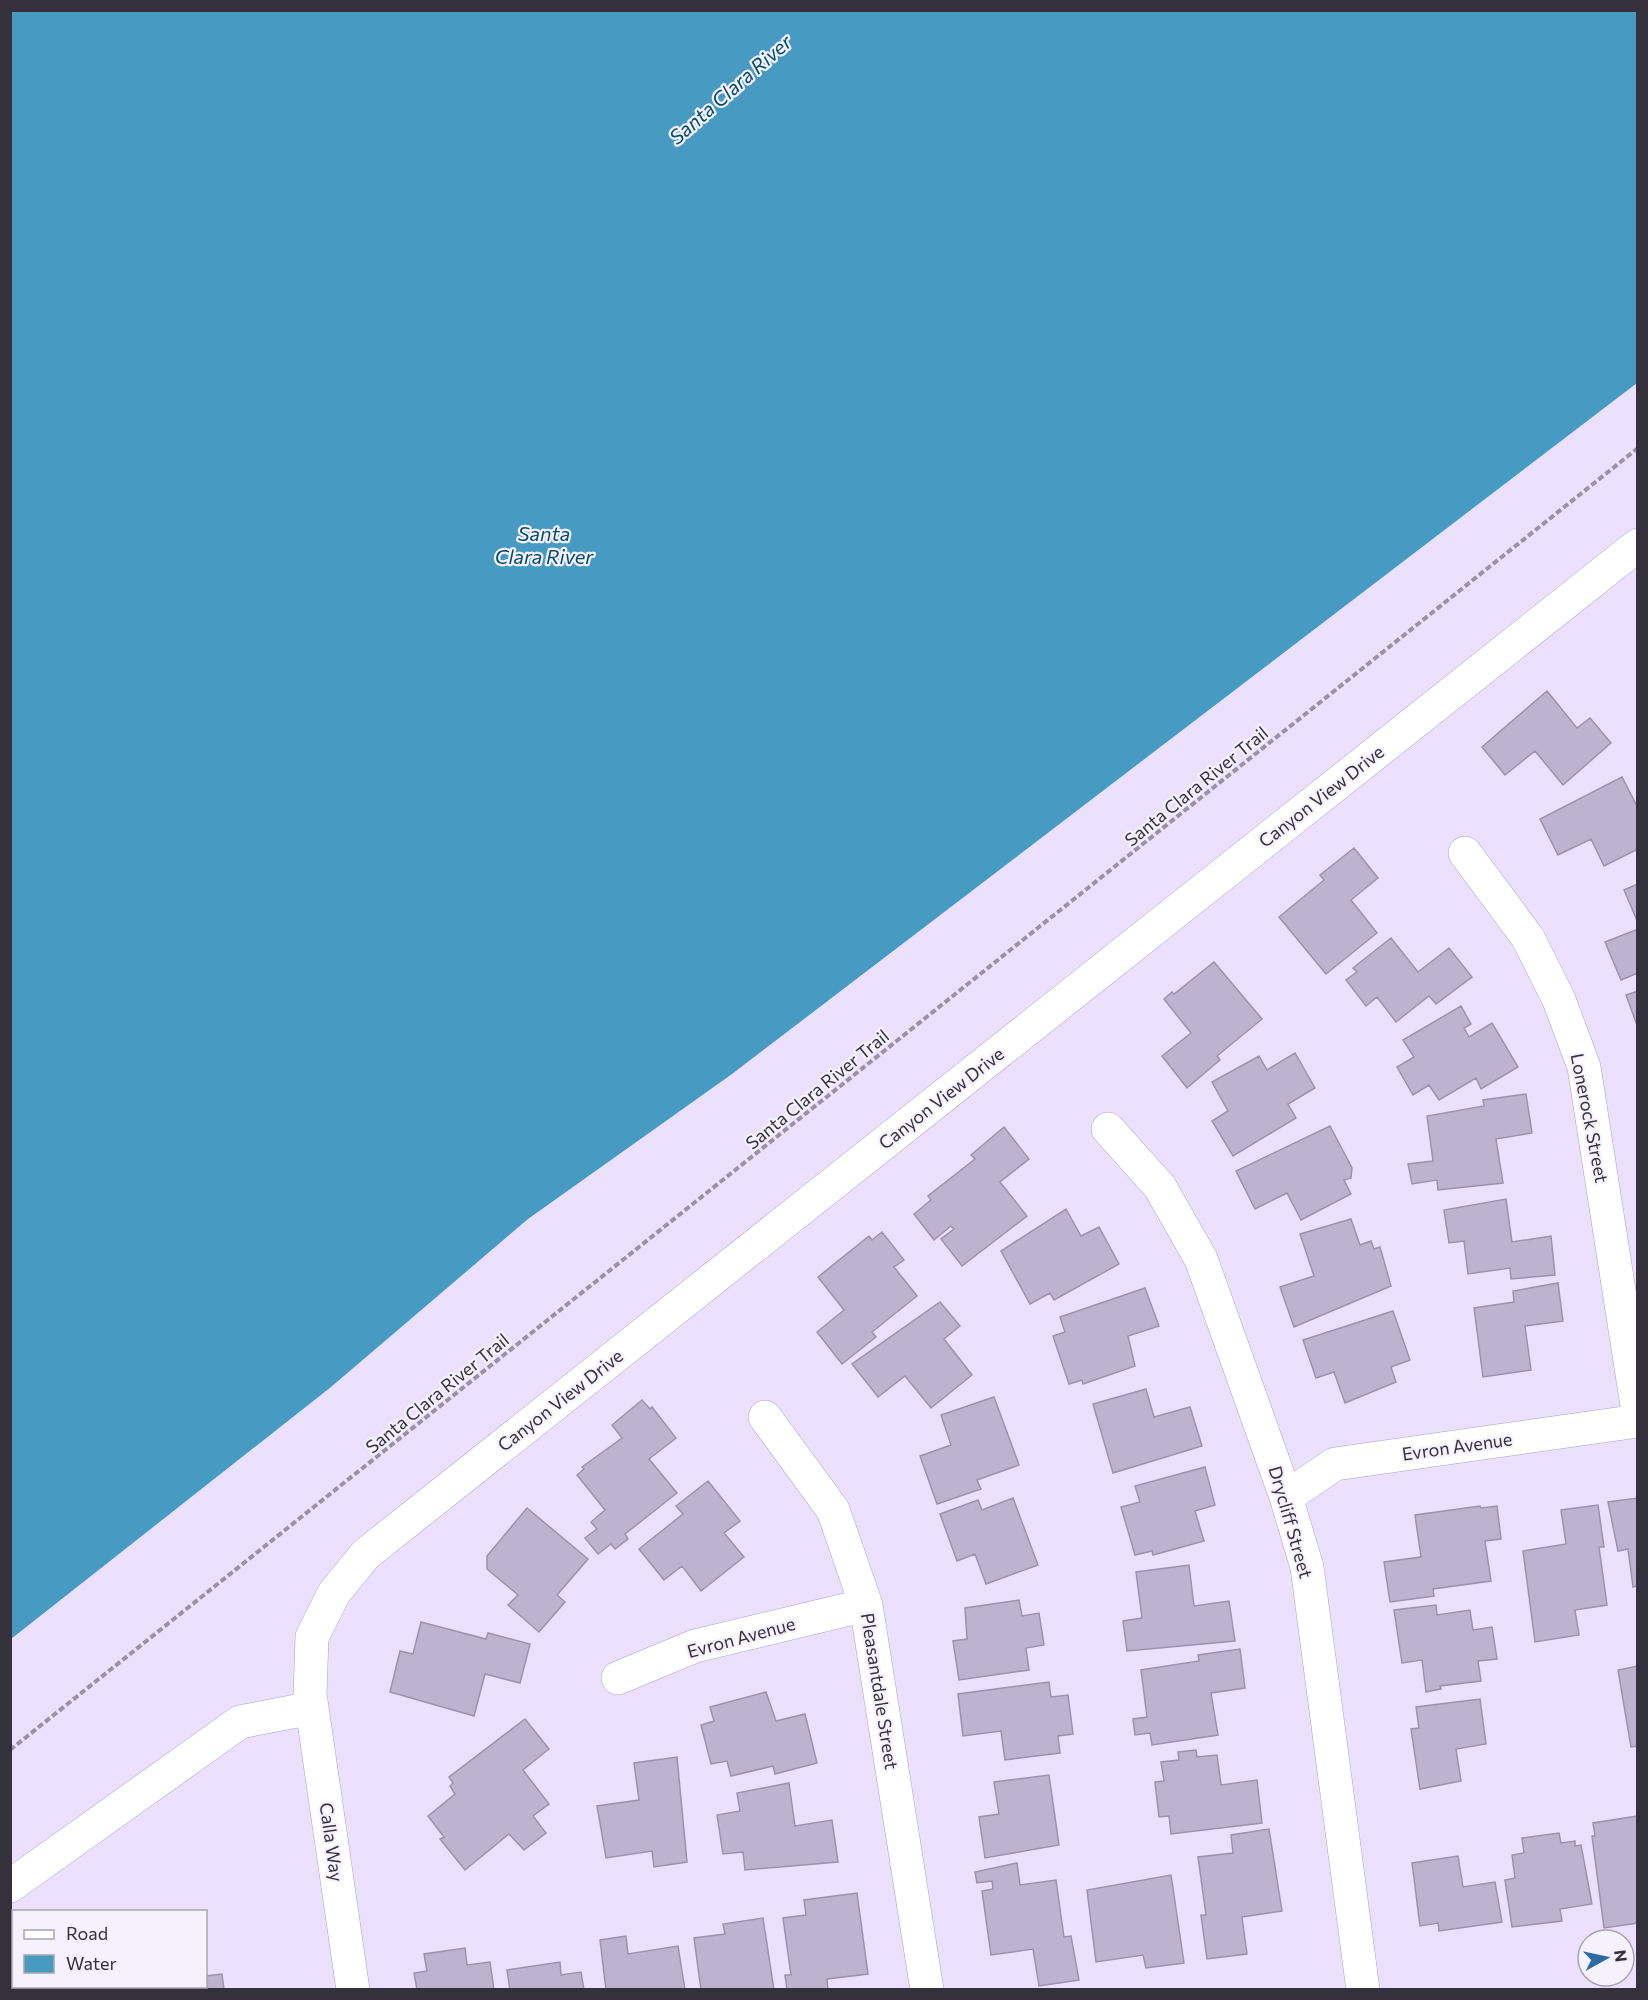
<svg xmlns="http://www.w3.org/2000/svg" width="1648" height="2000" font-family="Commissioner,sans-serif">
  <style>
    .water { fill: #479bc3 }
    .building { fill: #bdb2cf; stroke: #9d92ae; stroke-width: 1.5 }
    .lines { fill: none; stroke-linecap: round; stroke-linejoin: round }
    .minor-casing { stroke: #ada2bf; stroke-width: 34 }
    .path { stroke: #9991a6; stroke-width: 4; stroke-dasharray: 6 3; stroke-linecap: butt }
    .minor { stroke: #fff; stroke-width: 33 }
    .labels { text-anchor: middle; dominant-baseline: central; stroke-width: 4.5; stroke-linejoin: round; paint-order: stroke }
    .street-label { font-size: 18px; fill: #35313c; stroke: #f5f1fd }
    .water-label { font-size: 20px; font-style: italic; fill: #044c68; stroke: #f5f1fd }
  </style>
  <rect width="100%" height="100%" fill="#ebe0fe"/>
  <!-- water -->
  <path class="water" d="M 11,10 L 1637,11 L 1637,383 L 732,1074 L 528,1219 L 331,1387 L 11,1639 Z"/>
  <!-- building -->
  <path class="building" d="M 1547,691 L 1577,728 L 1590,718 L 1611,743 L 1563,785 L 1535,751 L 1505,775 L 1482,747 Z
    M 1622,777 L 1638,808 L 1638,849 L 1604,866 L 1591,839 L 1558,855 L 1540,819 Z
    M 1354,848 L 1378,878 L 1351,900 L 1377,933 L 1326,974 L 1279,917 L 1324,880 L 1320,875 Z
    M 1638,884 L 1638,923 L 1624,890 Z
    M 1638,929 L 1638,973 L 1621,980 L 1605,942 Z
    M 1391,938 L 1418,972 L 1449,948 L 1472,977 L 1436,1004 L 1429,996 L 1396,1022 L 1377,997 L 1366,1006 L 1346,980 L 1357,972 L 1353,968 Z
    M 1214,962 L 1262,1019 L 1217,1056 L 1220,1060 L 1187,1088 L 1162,1056 L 1191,1033 L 1164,999 L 1172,992 L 1174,994 Z
    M 1638,991 L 1638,1028 L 1626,995 Z
    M 1461,1006 L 1471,1024 L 1464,1028 L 1469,1037 L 1492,1023 L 1518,1067 L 1481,1089 L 1476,1078 L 1439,1100 L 1429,1085 L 1413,1095 L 1397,1067 L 1414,1057 L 1403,1040 Z
    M 1295,1053 L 1315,1088 L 1288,1104 L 1296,1118 L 1233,1156 L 1212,1121 L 1228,1111 L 1212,1082 L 1259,1056 L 1267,1070 Z
    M 1526,1094 L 1532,1133 L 1496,1139 L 1503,1183 L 1438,1190 L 1437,1180 L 1412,1184 L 1408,1164 L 1433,1161 L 1427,1116 L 1484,1106 L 1483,1100 Z
    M 1330,1126 L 1352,1168 L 1351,1178 L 1344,1180 L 1351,1194 L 1301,1220 L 1287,1193 L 1255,1209 L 1236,1171 Z
    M 1004,1127 L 1029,1159 L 1000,1182 L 1027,1216 L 962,1266 L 941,1239 L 954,1229 L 951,1226 L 934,1240 L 914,1214 L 931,1200 L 928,1196 L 975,1159 L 971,1155 Z
    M 1506,1199 L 1512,1242 L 1551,1236 L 1555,1275 L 1511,1279 L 1510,1268 L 1468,1274 L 1464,1241 L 1449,1243 L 1444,1210 Z
    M 1066,1209 L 1081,1236 L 1099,1227 L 1119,1264 L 1054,1300 L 1050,1293 L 1030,1304 L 1001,1251 Z
    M 1351,1219 L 1360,1245 L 1371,1241 L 1374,1249 L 1380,1247 L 1391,1286 L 1294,1327 L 1280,1287 L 1314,1276 L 1300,1234 Z
    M 882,1232 L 904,1260 L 894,1267 L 917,1296 L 872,1332 L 876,1337 L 842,1364 L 817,1332 L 844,1310 L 818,1277 L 869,1236 L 872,1240 Z
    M 1558,1283 L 1563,1321 L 1525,1326 L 1531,1370 L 1483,1377 L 1474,1308 L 1514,1302 L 1513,1291 Z
    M 1145,1288 L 1159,1326 L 1128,1336 L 1135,1366 L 1083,1384 L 1082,1380 L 1069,1384 L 1053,1336 L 1065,1332 L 1060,1317 Z
    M 940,1302 L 960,1326 L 944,1339 L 972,1375 L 931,1408 L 905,1376 L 878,1397 L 852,1364 Z
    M 1393,1311 L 1410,1360 L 1391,1367 L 1396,1382 L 1345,1403 L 1334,1372 L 1316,1378 L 1303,1340 Z
    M 1146,1389 L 1154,1417 L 1190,1407 L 1202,1446 L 1113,1473 L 1093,1404 Z
    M 994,1397 L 1019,1465 L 977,1480 L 981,1489 L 937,1504 L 920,1456 L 951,1445 L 941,1415 Z
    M 642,1400 L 650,1409 L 652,1407 L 676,1438 L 649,1459 L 677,1493 L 625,1534 L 628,1539 L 615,1549 L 611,1544 L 598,1554 L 585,1538 L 597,1529 L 591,1522 L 605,1510 L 577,1475 L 584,1469 L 582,1467 L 622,1438 L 612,1425 Z
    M 1205,1467 L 1215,1505 L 1195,1511 L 1204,1541 L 1153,1555 L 1152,1551 L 1135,1555 L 1121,1507 L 1140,1502 L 1135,1486 Z
    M 708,1481 L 740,1521 L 724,1533 L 744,1557 L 701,1591 L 682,1566 L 664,1580 L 639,1549 L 683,1514 L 676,1506 Z
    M 1013,1498 L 1038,1565 L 986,1584 L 975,1554 L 957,1561 L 940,1514 L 978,1500 L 982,1510 Z
    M 1638,1498 L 1638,1586 L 1633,1587 L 1628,1549 L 1618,1551 L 1608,1502 Z
    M 1598,1505 L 1604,1547 L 1599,1547 L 1607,1605 L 1575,1610 L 1579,1635 L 1535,1642 L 1523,1551 L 1566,1544 L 1561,1510 Z
    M 1480,1506 L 1481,1508 L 1497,1506 L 1501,1539 L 1485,1541 L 1491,1581 L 1433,1589 L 1434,1596 L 1390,1602 L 1384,1562 L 1421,1557 L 1415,1515 Z
    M 527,1508 L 588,1559 L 557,1595 L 565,1602 L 539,1632 L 508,1605 L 518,1595 L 487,1569 L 487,1556 Z
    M 1189,1565 L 1194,1606 L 1229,1601 L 1235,1641 L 1127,1651 L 1123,1621 L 1142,1618 L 1136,1572 Z
    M 1019,1600 L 1022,1616 L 1039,1613 L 1044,1645 L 1026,1648 L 1029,1670 L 959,1680 L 953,1641 L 967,1639 L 965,1608 Z
    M 1436,1605 L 1437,1615 L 1470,1610 L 1473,1630 L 1492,1627 L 1497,1659 L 1478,1661 L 1481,1681 L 1440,1686 L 1441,1689 L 1426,1692 L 1422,1660 L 1402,1663 L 1394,1610 Z
    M 421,1622 L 486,1639 L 488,1633 L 530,1644 L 520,1683 L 485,1674 L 474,1716 L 390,1692 L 400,1651 L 413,1654 Z
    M 1240,1649 L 1245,1688 L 1211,1693 L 1218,1735 L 1152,1745 L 1150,1733 L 1135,1735 L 1133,1719 L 1147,1717 L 1141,1670 L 1199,1661 L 1198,1655 Z
    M 1638,1666 L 1638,1746 L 1631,1747 L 1618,1670 Z
    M 1049,1682 L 1051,1697 L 1068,1695 L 1073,1734 L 1058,1736 L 1060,1753 L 1005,1760 L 1001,1731 L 963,1736 L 958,1694 Z
    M 766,1692 L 776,1721 L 805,1714 L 817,1763 L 775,1774 L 773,1766 L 731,1776 L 727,1761 L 711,1764 L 701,1725 L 714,1721 L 710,1707 Z
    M 1480,1699 L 1486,1744 L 1456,1749 L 1461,1781 L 1420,1789 L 1411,1729 L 1419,1728 L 1416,1707 Z
    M 525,1719 L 549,1749 L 523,1770 L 549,1804 L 533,1816 L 546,1833 L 524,1850 L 509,1834 L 465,1870 L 440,1839 L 444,1837 L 428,1816 L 455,1794 L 450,1786 L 453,1783 L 449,1777 Z
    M 1196,1750 L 1197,1757 L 1217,1755 L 1221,1785 L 1257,1780 L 1262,1823 L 1171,1834 L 1169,1816 L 1159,1817 L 1155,1782 L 1164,1781 L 1161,1762 L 1179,1760 L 1178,1752 Z
    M 677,1757 L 687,1862 L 654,1867 L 652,1851 L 606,1858 L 597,1806 L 639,1800 L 634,1763 Z
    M 1049,1775 L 1059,1845 L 985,1858 L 979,1817 L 999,1814 L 994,1782 Z
    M 789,1783 L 795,1826 L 832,1820 L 838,1862 L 745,1870 L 743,1852 L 723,1854 L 717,1815 L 740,1811 L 737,1793 Z
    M 1638,1816 L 1638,1923 L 1604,1928 L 1592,1836 L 1595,1836 L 1593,1823 Z
    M 1269,1829 L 1282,1911 L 1242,1917 L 1247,1954 L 1207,1959 L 1201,1915 L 1206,1915 L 1198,1857 L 1233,1853 L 1231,1835 Z
    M 1559,1833 L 1561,1843 L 1575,1841 L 1575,1846 L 1581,1845 L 1592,1904 L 1560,1909 L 1562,1921 L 1512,1927 L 1505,1880 L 1515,1878 L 1512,1855 L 1524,1853 L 1522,1838 Z
    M 1458,1856 L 1463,1887 L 1495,1882 L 1502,1922 L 1439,1931 L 1438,1923 L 1420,1926 L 1412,1863 Z
    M 1017,1863 L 1020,1885 L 1056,1880 L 1064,1937 L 1071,1936 L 1079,1980 L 1039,1986 L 1033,1949 L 991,1955 L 982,1891 L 993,1889 L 992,1881 L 977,1883 L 975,1872 Z
    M 1171,1875 L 1184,1963 L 1146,1968 L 1143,1955 L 1096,1962 L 1087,1890 Z
    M 857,1893 L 868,1974 L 827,1979 L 828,1990 L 787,1990 L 785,1975 L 791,1975 L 783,1918 L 806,1915 L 804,1900 Z
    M 763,1918 L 774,1990 L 701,1990 L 694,1938 L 725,1934 L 723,1924 Z
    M 626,1936 L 628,1954 L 678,1946 L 685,1990 L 606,1990 L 600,1940 Z
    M 465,1948 L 467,1965 L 490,1962 L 494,1990 L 417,1990 L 414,1973 L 427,1971 L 424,1954 Z
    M 560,1962 L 561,1975 L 581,1972 L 584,1990 L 510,1990 L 507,1970 Z
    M 222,1974 L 224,1990 L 108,1990 L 130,1986 L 206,1986 L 206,1976 Z"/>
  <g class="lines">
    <defs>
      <path id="minor" d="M 1465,853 L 1528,938 L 1559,1000 L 1584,1067 L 1638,1412
        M 1108,1129 L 1160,1187 L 1201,1259 L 1286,1497 L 1307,1567 L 1363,1990
        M 765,1417 L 833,1510 L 866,1605 L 927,1990
        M 1286,1497 L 1335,1464 L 1638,1421
        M 618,1678 L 695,1646 L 866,1605
        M 10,1886 L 240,1722 L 312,1708
        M 353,1990 L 310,1694 L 312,1637 L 334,1593 L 366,1554 L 1638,545"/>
    </defs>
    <!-- minor casing -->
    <use href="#minor" class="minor-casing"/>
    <!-- path -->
    <path class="path" d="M 10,1750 L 1638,448"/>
    <!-- minor -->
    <use href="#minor" class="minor"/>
  </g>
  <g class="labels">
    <!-- street labels -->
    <g class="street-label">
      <text transform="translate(1196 786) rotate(-39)">Santa Clara River Trail</text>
      <text transform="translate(1321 796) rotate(-38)">Canyon View Drive</text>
      <text transform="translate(817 1089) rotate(-39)">Santa Clara River Trail</text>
      <text transform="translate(941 1098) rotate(-38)">Canyon View Drive</text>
      <text transform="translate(1590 1118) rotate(79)">Lonerock Street</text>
      <text transform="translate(437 1393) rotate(-39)">Santa Clara River Trail</text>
      <text transform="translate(560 1400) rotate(-38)">Canyon View Drive</text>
      <text transform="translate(1457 1446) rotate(-8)">Evron Avenue</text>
      <text transform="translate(1291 1522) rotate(74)">Drycliff Street</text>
      <text transform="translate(741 1637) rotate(-15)">Evron Avenue</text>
      <text transform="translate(880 1691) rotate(81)">Pleasantdale Street</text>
      <text transform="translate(332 1842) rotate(82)">Calla Way</text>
    </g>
    <!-- water labels -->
    <g class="water-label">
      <text transform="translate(730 89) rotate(-41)">Santa Clara River</text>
      <text x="544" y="533">Santa<tspan x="544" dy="23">Clara River</tspan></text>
    </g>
  </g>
  <!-- border -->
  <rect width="1648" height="2000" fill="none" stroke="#35313c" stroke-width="24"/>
  <!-- legend -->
  <rect x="12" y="1910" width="195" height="78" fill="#f5f1fd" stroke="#a8a4b0" stroke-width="1.5"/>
  <rect x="24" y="1930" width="30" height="9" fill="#ffffff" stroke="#a8a4b0" stroke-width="1.5"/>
  <text x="66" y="1940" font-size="18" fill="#35313c">Road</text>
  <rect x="24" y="1955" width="30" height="18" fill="#479bc3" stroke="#a8a4b0" stroke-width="1.5"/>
  <text x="66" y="1970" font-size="18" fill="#35313c">Water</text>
  <!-- north arrow -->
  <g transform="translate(1606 1958) rotate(82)"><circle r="28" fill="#f5f1fd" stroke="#a8a4b0" stroke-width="1.5"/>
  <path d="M0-4.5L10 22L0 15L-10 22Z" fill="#2e6ba3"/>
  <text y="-9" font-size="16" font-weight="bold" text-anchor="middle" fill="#35313c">N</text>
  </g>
</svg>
